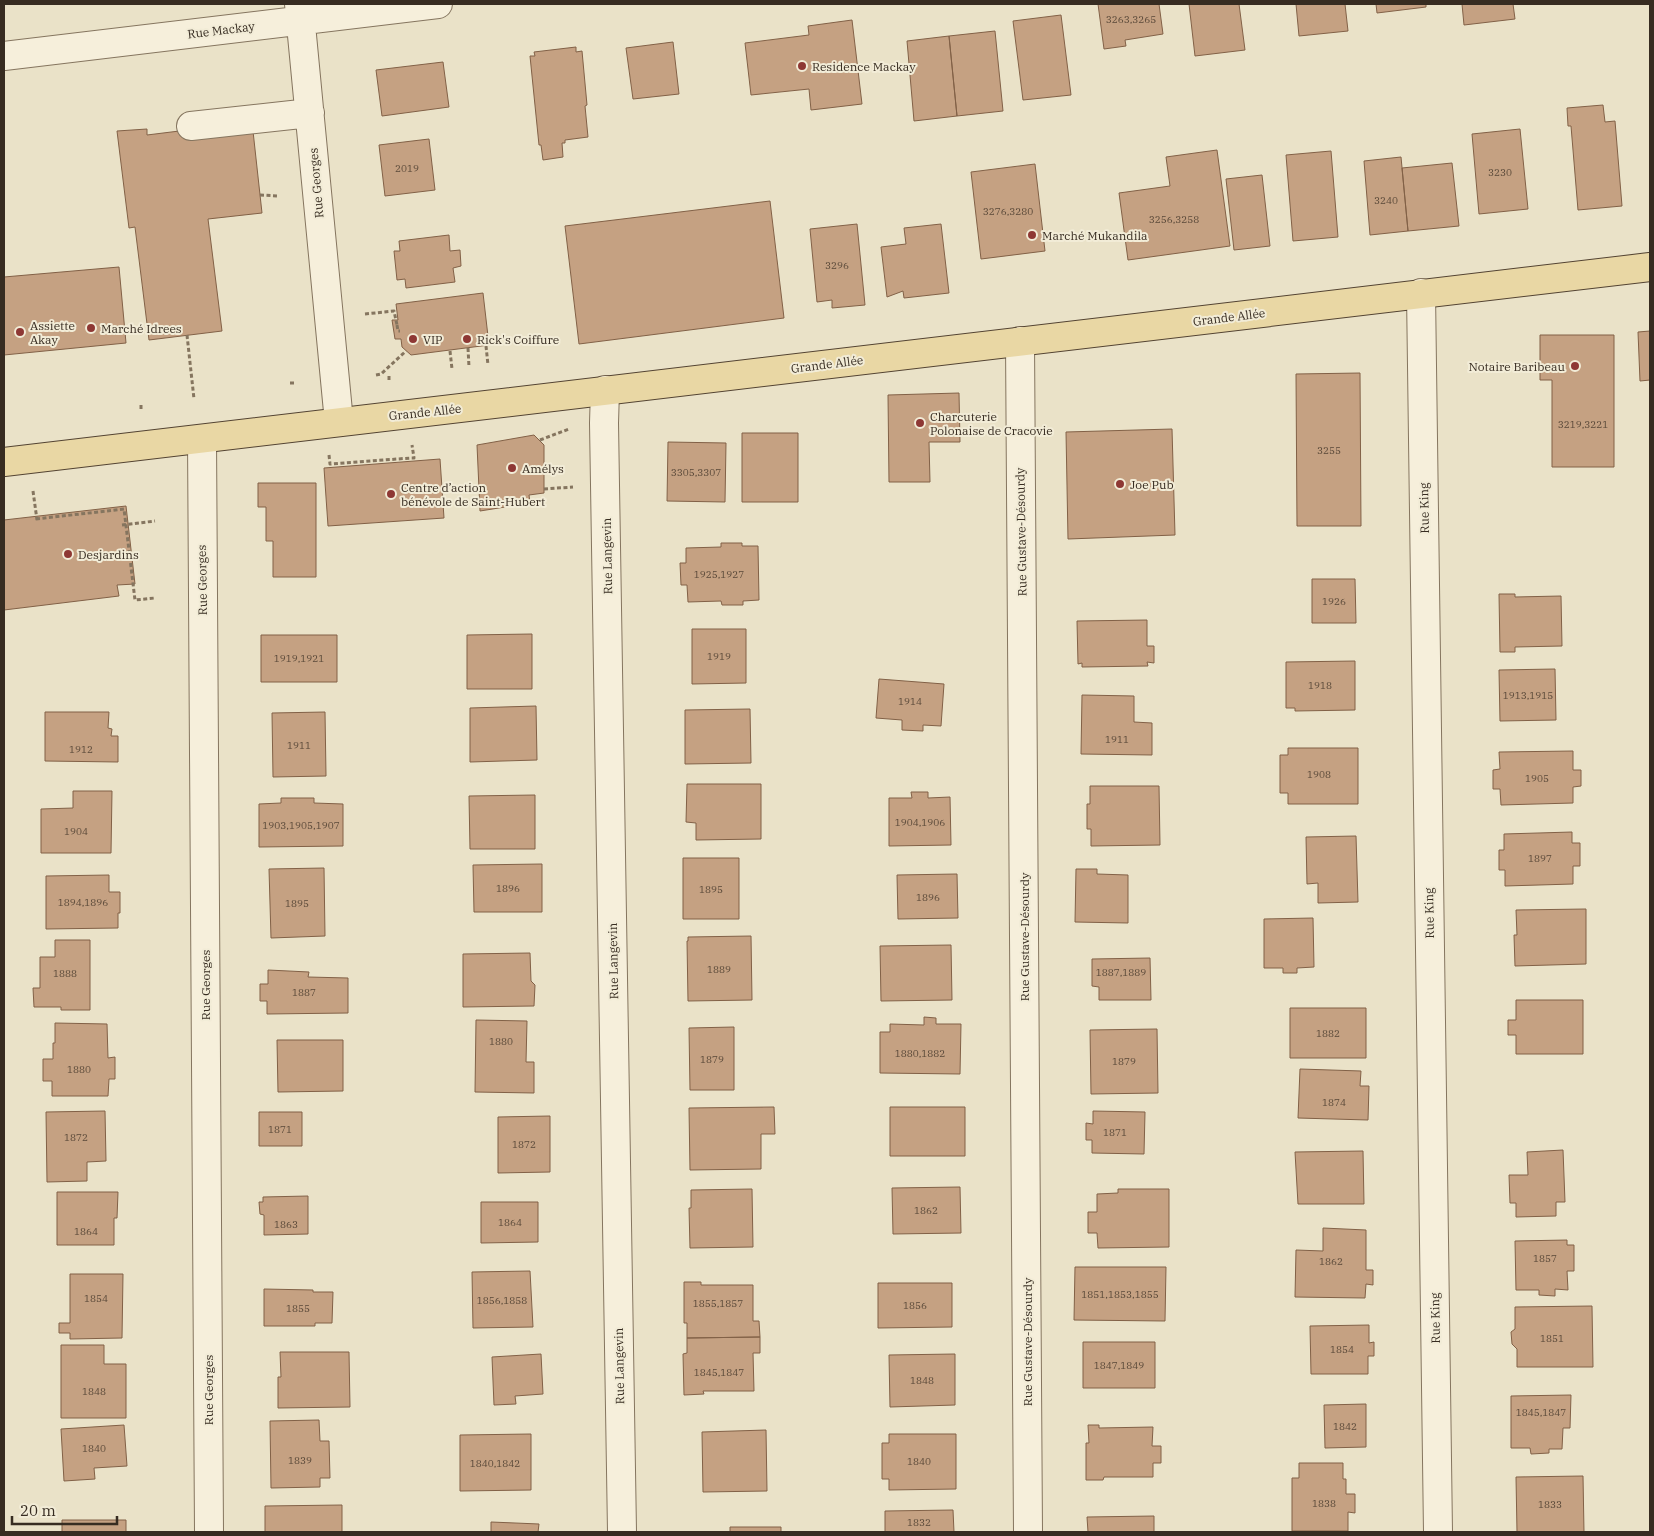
<svg xmlns="http://www.w3.org/2000/svg" width="1654" height="1536" font-family="'IBM Plex Serif',serif">
  <style>
    .building { fill: #c5a182; stroke: #826147 }
    .lines { fill: none; stroke-linecap: round; stroke-linejoin: round }
    .minor-casing { stroke: #85755f; stroke-width: 30 }
    .major-casing { stroke: #534332; stroke-width: 30 }
    .path { stroke: #85755f; stroke-width: 3; stroke-dasharray: 4 2.5; stroke-linecap: butt }
    .minor { stroke: #f6efdb; stroke-width: 28 }
    .major { stroke: #e9d7a4; stroke-width: 28 }
    .poi-dot { fill: #8e3834; stroke: #f2ecd7; stroke-width: 2 }
    .labels { text-anchor: middle; dominant-baseline: central; stroke-width: 4; stroke-linejoin: round; paint-order: stroke }
    .number-label { font-size: 10px; fill: #5a4939 }
    .street-label { font-size: 12px; fill: #372c21; stroke: #f2ecd7 }
    .poi-label { font-size: 12px; fill: #372c21; stroke: #f2ecd7; text-anchor: start }
  </style>
  <rect width="100%" height="100%" fill="#eae2c8"/>
  <!-- building -->
  <path class="building" d="M 1098,4 L 1159,4 L 1163,34 L 1125,40 L 1126,46 L 1104,49 Z
    M 1189,4 L 1239,4 L 1245,50 L 1195,56 Z
    M 1296,4 L 1345,4 L 1348,31 L 1299,36 Z
    M 1376,4 L 1426,4 L 1426,7 L 1377,13 Z
    M 1462,4 L 1513,4 L 1515,19 L 1464,25 Z
    M 1061,15 L 1071,95 L 1023,100 L 1013,21 Z
    M 852,20 L 862,104 L 811,110 L 809,89 L 751,95 L 745,43 L 809,35 L 808,26 Z
    M 995,31 L 1003,111 L 957,116 L 949,36 Z
    M 949,36 L 957,116 L 914,121 L 907,41 Z
    M 673,42 L 679,94 L 633,99 L 626,48 Z
    M 576,47 L 576,52 L 582,51 L 587,105 L 585,106 L 588,137 L 565,140 L 565,143 L 562,143 L 563,157 L 543,160 L 541,145 L 539,145 L 530,56 L 535,56 L 534,52 Z
    M 443,62 L 449,107 L 382,116 L 376,70 Z
    M 1603,105 L 1605,122 L 1615,121 L 1622,206 L 1578,210 L 1571,126 L 1568,126 L 1567,108 Z
    M 252,122 L 262,213 L 208,219 L 222,331 L 149,340 L 135,227 L 129,228 L 117,131 L 147,129 L 147,135 Z
    M 1520,129 L 1528,209 L 1479,214 L 1472,134 Z
    M 429,139 L 435,190 L 385,196 L 379,145 Z
    M 1217,150 L 1230,246 L 1128,260 L 1119,193 L 1170,186 L 1166,157 Z
    M 1331,151 L 1338,237 L 1293,241 L 1286,155 Z
    M 1401,157 L 1408,231 L 1370,235 L 1364,161 Z
    M 1452,163 L 1459,226 L 1408,231 L 1402,168 Z
    M 1035,164 L 1045,251 L 981,259 L 971,172 Z
    M 1262,175 L 1270,246 L 1234,250 L 1226,179 Z
    M 770,201 L 784,318 L 579,344 L 565,226 Z
    M 857,224 L 865,305 L 832,308 L 832,300 L 817,302 L 810,229 Z
    M 941,224 L 949,293 L 904,298 L 903,291 L 887,297 L 881,247 L 906,244 L 904,228 Z
    M 449,235 L 450,251 L 460,250 L 461,266 L 453,268 L 455,282 L 406,288 L 405,279 L 397,280 L 394,251 L 400,251 L 399,241 Z
    M 119,267 L 126,343 L 4,355 L 4,277 Z
    M 483,293 L 489,345 L 411,355 L 402,347 L 401,339 L 395,339 L 392,320 L 398,320 L 396,304 Z
    M 1650,331 L 1650,380 L 1640,381 L 1638,332 Z
    M 1540,335 L 1614,335 L 1614,467 L 1552,467 L 1552,380 L 1540,380 Z
    M 1360,373 L 1361,526 L 1297,526 L 1296,374 Z
    M 959,393 L 960,442 L 929,442 L 930,482 L 889,482 L 888,395 Z
    M 1172,429 L 1175,535 L 1068,539 L 1066,432 Z
    M 742,433 L 798,433 L 798,502 L 742,502 Z
    M 534,435 L 544,445 L 544,493 L 529,495 L 530,503 L 480,511 L 477,445 Z
    M 668,442 L 726,443 L 725,502 L 667,501 Z
    M 440,459 L 444,518 L 328,526 L 324,468 Z
    M 258,483 L 316,483 L 316,577 L 273,577 L 273,541 L 266,541 L 266,507 L 258,507 Z
    M 126,506 L 135,584 L 117,585 L 119,596 L 4,610 L 4,520 Z
    M 721,543 L 742,543 L 742,546 L 758,546 L 759,600 L 743,601 L 743,605 L 722,605 L 721,601 L 688,602 L 687,585 L 681,585 L 680,563 L 686,563 L 686,548 L 721,547 Z
    M 1312,579 L 1355,579 L 1356,623 L 1312,623 Z
    M 1499,594 L 1515,594 L 1515,597 L 1561,596 L 1562,646 L 1515,647 L 1515,652 L 1500,652 Z
    M 1147,620 L 1147,646 L 1154,646 L 1154,663 L 1147,662 L 1148,666 L 1082,667 L 1082,663 L 1078,664 L 1077,621 Z
    M 692,629 L 746,629 L 746,683 L 692,684 Z
    M 532,634 L 532,689 L 467,689 L 467,635 Z
    M 261,635 L 337,635 L 337,682 L 261,682 Z
    M 1355,661 L 1355,710 L 1295,711 L 1295,708 L 1286,708 L 1286,662 Z
    M 1555,669 L 1556,720 L 1500,721 L 1499,670 Z
    M 879,679 L 944,684 L 941,726 L 923,725 L 923,731 L 902,730 L 902,720 L 876,718 Z
    M 1082,695 L 1134,696 L 1134,722 L 1152,723 L 1152,755 L 1081,754 Z
    M 536,706 L 537,760 L 470,762 L 470,708 Z
    M 750,709 L 751,763 L 685,764 L 685,710 Z
    M 45,712 L 109,712 L 108,728 L 112,729 L 111,736 L 118,736 L 118,762 L 45,761 Z
    M 325,712 L 326,776 L 273,777 L 272,713 Z
    M 1288,748 L 1358,748 L 1358,804 L 1288,804 L 1288,793 L 1280,793 L 1280,755 L 1288,755 Z
    M 1573,751 L 1573,770 L 1581,770 L 1581,786 L 1573,787 L 1573,803 L 1501,805 L 1500,789 L 1493,789 L 1493,770 L 1500,769 L 1499,752 Z
    M 687,784 L 761,784 L 761,839 L 696,840 L 696,823 L 686,822 Z
    M 1090,786 L 1159,786 L 1160,845 L 1091,846 L 1091,829 L 1087,829 L 1087,804 L 1090,804 Z
    M 73,791 L 112,791 L 111,853 L 41,853 L 41,809 L 73,808 Z
    M 911,792 L 928,792 L 928,798 L 950,797 L 951,845 L 889,846 L 889,798 L 912,798 Z
    M 535,795 L 535,849 L 470,849 L 469,796 Z
    M 281,798 L 314,798 L 314,803 L 343,804 L 343,846 L 259,847 L 259,804 L 281,803 Z
    M 1572,832 L 1572,843 L 1580,843 L 1580,866 L 1573,866 L 1573,884 L 1505,886 L 1505,870 L 1499,870 L 1499,850 L 1504,850 L 1504,834 Z
    M 1356,836 L 1358,902 L 1318,903 L 1318,883 L 1307,884 L 1306,837 Z
    M 683,858 L 739,858 L 739,919 L 683,919 Z
    M 542,864 L 542,912 L 474,912 L 473,865 Z
    M 324,868 L 325,936 L 271,938 L 269,869 Z
    M 1076,869 L 1097,869 L 1097,874 L 1128,875 L 1128,923 L 1075,922 Z
    M 957,874 L 958,918 L 898,919 L 897,875 Z
    M 109,875 L 109,892 L 120,892 L 120,913 L 118,913 L 118,928 L 46,929 L 46,876 Z
    M 1586,909 L 1586,964 L 1515,966 L 1514,935 L 1517,935 L 1516,910 Z
    M 1313,918 L 1314,967 L 1297,968 L 1297,973 L 1283,973 L 1283,968 L 1264,968 L 1264,919 Z
    M 751,936 L 752,1000 L 688,1001 L 687,941 L 688,941 L 688,937 Z
    M 55,940 L 90,940 L 90,1010 L 61,1010 L 61,1007 L 34,1007 L 33,988 L 40,988 L 40,957 L 55,957 Z
    M 951,945 L 952,1000 L 881,1001 L 880,946 Z
    M 530,953 L 531,981 L 535,985 L 534,1006 L 463,1007 L 463,954 Z
    M 1150,958 L 1151,1000 L 1099,1000 L 1099,987 L 1092,986 L 1092,959 Z
    M 268,970 L 309,972 L 308,977 L 348,978 L 348,1013 L 267,1014 L 267,1001 L 260,1001 L 260,984 L 268,984 Z
    M 1516,1000 L 1583,1000 L 1583,1054 L 1516,1054 L 1516,1035 L 1508,1035 L 1508,1020 L 1516,1020 Z
    M 1290,1008 L 1366,1008 L 1366,1058 L 1290,1058 Z
    M 924,1017 L 936,1018 L 936,1024 L 961,1024 L 960,1074 L 880,1073 L 880,1032 L 890,1032 L 890,1024 L 924,1025 Z
    M 476,1020 L 527,1021 L 526,1062 L 534,1062 L 534,1093 L 475,1092 Z
    M 55,1023 L 107,1024 L 108,1058 L 115,1057 L 115,1079 L 109,1079 L 108,1096 L 52,1096 L 52,1081 L 43,1081 L 43,1059 L 53,1059 L 53,1043 L 55,1043 Z
    M 734,1027 L 734,1090 L 690,1090 L 689,1028 Z
    M 1157,1029 L 1158,1093 L 1091,1094 L 1090,1030 Z
    M 277,1040 L 343,1040 L 343,1091 L 278,1092 Z
    M 1300,1069 L 1361,1071 L 1360,1086 L 1369,1086 L 1368,1120 L 1298,1118 Z
    M 774,1107 L 775,1134 L 761,1134 L 761,1169 L 690,1170 L 689,1108 Z
    M 890,1107 L 965,1107 L 965,1156 L 890,1156 Z
    M 105,1111 L 106,1161 L 87,1162 L 87,1181 L 47,1182 L 46,1112 Z
    M 1093,1111 L 1145,1112 L 1144,1154 L 1092,1153 L 1092,1140 L 1086,1140 L 1086,1123 L 1093,1124 Z
    M 259,1112 L 302,1112 L 302,1146 L 259,1146 Z
    M 550,1116 L 550,1172 L 498,1173 L 498,1117 Z
    M 1563,1150 L 1565,1202 L 1556,1202 L 1556,1216 L 1516,1217 L 1516,1203 L 1510,1203 L 1509,1175 L 1528,1175 L 1527,1152 Z
    M 1363,1151 L 1364,1204 L 1298,1204 L 1295,1152 Z
    M 960,1187 L 961,1233 L 893,1234 L 892,1188 Z
    M 752,1189 L 753,1247 L 690,1248 L 689,1208 L 691,1208 L 691,1190 Z
    M 1118,1189 L 1169,1189 L 1169,1247 L 1098,1248 L 1097,1233 L 1088,1233 L 1088,1212 L 1097,1212 L 1097,1194 L 1118,1193 Z
    M 57,1192 L 118,1192 L 117,1218 L 114,1218 L 114,1245 L 57,1245 Z
    M 308,1196 L 308,1234 L 264,1235 L 264,1215 L 260,1214 L 259,1202 L 263,1202 L 263,1197 Z
    M 481,1202 L 538,1202 L 538,1242 L 481,1243 Z
    M 1323,1228 L 1366,1230 L 1366,1270 L 1373,1270 L 1373,1285 L 1366,1284 L 1365,1298 L 1295,1297 L 1296,1250 L 1323,1251 Z
    M 1567,1240 L 1567,1245 L 1574,1245 L 1574,1271 L 1567,1271 L 1568,1290 L 1555,1289 L 1555,1296 L 1539,1295 L 1539,1290 L 1516,1290 L 1515,1241 Z
    M 1075,1267 L 1166,1267 L 1165,1321 L 1074,1320 Z
    M 530,1271 L 533,1327 L 473,1328 L 472,1272 Z
    M 70,1274 L 123,1274 L 122,1338 L 70,1339 L 70,1333 L 59,1333 L 59,1323 L 70,1323 Z
    M 684,1282 L 701,1282 L 701,1285 L 753,1285 L 753,1321 L 759,1321 L 760,1337 L 687,1338 L 687,1323 L 684,1323 Z
    M 878,1283 L 952,1283 L 952,1327 L 878,1328 Z
    M 264,1289 L 313,1290 L 313,1292 L 333,1292 L 332,1323 L 315,1323 L 315,1326 L 264,1326 Z
    M 1592,1306 L 1593,1367 L 1517,1367 L 1517,1349 L 1512,1344 L 1511,1332 L 1515,1329 L 1515,1307 Z
    M 1369,1325 L 1369,1343 L 1374,1342 L 1374,1356 L 1368,1356 L 1368,1374 L 1311,1374 L 1310,1326 Z
    M 760,1337 L 760,1353 L 753,1353 L 754,1391 L 703,1391 L 704,1394 L 684,1395 L 683,1354 L 687,1353 L 687,1338 Z
    M 1083,1342 L 1155,1342 L 1155,1388 L 1083,1388 Z
    M 61,1345 L 104,1345 L 104,1364 L 126,1364 L 126,1418 L 61,1418 Z
    M 280,1352 L 349,1352 L 350,1407 L 278,1408 L 278,1377 L 281,1377 Z
    M 541,1354 L 543,1394 L 515,1396 L 516,1404 L 494,1405 L 492,1357 Z
    M 955,1354 L 955,1405 L 890,1407 L 889,1355 Z
    M 1571,1395 L 1570,1428 L 1563,1428 L 1562,1449 L 1549,1449 L 1549,1453 L 1531,1454 L 1530,1448 L 1511,1448 L 1511,1396 Z
    M 1366,1404 L 1366,1447 L 1325,1448 L 1324,1405 Z
    M 319,1420 L 320,1441 L 329,1441 L 330,1478 L 320,1478 L 320,1487 L 271,1488 L 270,1421 Z
    M 124,1425 L 127,1466 L 94,1468 L 95,1479 L 64,1481 L 61,1429 Z
    M 1088,1425 L 1099,1425 L 1099,1428 L 1153,1427 L 1152,1446 L 1161,1446 L 1161,1463 L 1153,1463 L 1153,1477 L 1104,1477 L 1103,1480 L 1086,1480 L 1086,1443 L 1089,1443 Z
    M 766,1430 L 767,1491 L 703,1492 L 702,1432 Z
    M 531,1434 L 531,1490 L 460,1491 L 460,1435 Z
    M 889,1434 L 956,1434 L 956,1489 L 889,1490 L 889,1479 L 882,1479 L 882,1443 L 889,1443 Z
    M 1299,1463 L 1343,1463 L 1343,1479 L 1346,1479 L 1346,1494 L 1355,1494 L 1355,1513 L 1348,1512 L 1348,1531 L 1292,1531 L 1292,1478 L 1299,1478 Z
    M 1583,1476 L 1584,1532 L 1517,1532 L 1516,1477 Z
    M 342,1505 L 342,1532 L 265,1532 L 265,1506 Z
    M 953,1510 L 954,1532 L 885,1532 L 885,1511 Z
    M 1154,1516 L 1154,1532 L 1088,1532 L 1087,1517 Z
    M 62,1520 L 126,1520 L 126,1532 L 62,1532 Z
    M 491,1522 L 539,1524 L 538,1532 L 491,1532 Z
    M 730,1527 L 781,1527 L 781,1532 L 730,1532 Z"/>
  <g class="lines">
    <defs>
      <path id="minor" d="M 299,4 L 339,422
        M 4,56 L 438,4
        M 191,126 L 310,113
        M 1421,293 L 1438,1532
        M 1020,341 L 1028,1532
        M 605,390 L 604,423 L 622,1532
        M 202,439 L 209,1532"/>
      <path id="major" d="M 4,462 L 1650,267"/>
    </defs>
    <!-- minor casing -->
    <use href="#minor" class="minor-casing"/>
    <!-- major casing -->
    <use href="#major" class="major-casing"/>
    <!-- path -->
    <path class="path" d="M 260,195 L 278,196
      M 365,314 L 394,311 L 397,325 L 399,325
      M 397,325 L 398,331 L 400,331
      M 187,335 L 194,399
      M 486,346 L 488,365
      M 468,348 L 469,367
      M 450,351 L 452,369
      M 376,375 L 381,374 L 406,351
      M 389,376 L 389,381
      M 290,383 L 294,383
      M 141,405 L 141,409
      M 540,440 L 569,429
      M 329,455 L 330,464 L 411,458 L 414,458 L 412,445
      M 544,489 L 573,487
      M 33,491 L 37,520
      M 36,519 L 124,509 L 135,600 L 155,598
      M 122,525 L 155,521"/>
    <!-- minor -->
    <use href="#minor" class="minor"/>
    <!-- major -->
    <use href="#major" class="major"/>
  </g>
  <!-- markers -->
  <g class="poi-dot">
    <circle cx="802" cy="66" r="5"/>
    <circle cx="1032" cy="235" r="5"/>
    <circle cx="91" cy="328" r="5"/>
    <circle cx="20" cy="332" r="5"/>
    <circle cx="413" cy="339" r="5"/>
    <circle cx="467" cy="339" r="5"/>
    <circle cx="1575" cy="366" r="5"/>
    <circle cx="920" cy="423" r="5"/>
    <circle cx="512" cy="468" r="5"/>
    <circle cx="1120" cy="484" r="5"/>
    <circle cx="391" cy="494" r="5"/>
    <circle cx="68" cy="554" r="5"/>
  </g>
  <g class="labels">
    <!-- number labels -->
    <g class="number-label">
      <text x="1131" y="19">3263,3265</text>
      <text x="407" y="168">2019</text>
      <text x="1500" y="172">3230</text>
      <text x="1386" y="200">3240</text>
      <text x="1008" y="211">3276,3280</text>
      <text x="1174" y="219">3256,3258</text>
      <text x="837" y="265">3296</text>
      <text x="1583" y="424">3219,3221</text>
      <text x="1329" y="450">3255</text>
      <text x="696" y="472">3305,3307</text>
      <text x="719" y="574">1925,1927</text>
      <text x="1334" y="601">1926</text>
      <text x="719" y="656">1919</text>
      <text x="299" y="658">1919,1921</text>
      <text x="1320" y="685">1918</text>
      <text x="1528" y="695">1913,1915</text>
      <text x="910" y="701">1914</text>
      <text x="1117" y="739">1911</text>
      <text x="299" y="745">1911</text>
      <text x="81" y="749">1912</text>
      <text x="1319" y="774">1908</text>
      <text x="1537" y="778">1905</text>
      <text x="920" y="822">1904,1906</text>
      <text x="301" y="825">1903,1905,1907</text>
      <text x="76" y="831">1904</text>
      <text x="1540" y="858">1897</text>
      <text x="508" y="888">1896</text>
      <text x="711" y="889">1895</text>
      <text x="928" y="897">1896</text>
      <text x="83" y="902">1894,1896</text>
      <text x="297" y="903">1895</text>
      <text x="719" y="969">1889</text>
      <text x="1121" y="972">1887,1889</text>
      <text x="65" y="973">1888</text>
      <text x="304" y="992">1887</text>
      <text x="1328" y="1033">1882</text>
      <text x="501" y="1041">1880</text>
      <text x="920" y="1053">1880,1882</text>
      <text x="712" y="1059">1879</text>
      <text x="1124" y="1061">1879</text>
      <text x="79" y="1069">1880</text>
      <text x="1334" y="1102">1874</text>
      <text x="280" y="1129">1871</text>
      <text x="1115" y="1132">1871</text>
      <text x="76" y="1137">1872</text>
      <text x="524" y="1144">1872</text>
      <text x="926" y="1210">1862</text>
      <text x="510" y="1222">1864</text>
      <text x="286" y="1224">1863</text>
      <text x="86" y="1231">1864</text>
      <text x="1545" y="1258">1857</text>
      <text x="1331" y="1261">1862</text>
      <text x="1120" y="1294">1851,1853,1855</text>
      <text x="96" y="1298">1854</text>
      <text x="502" y="1300">1856,1858</text>
      <text x="718" y="1303">1855,1857</text>
      <text x="915" y="1305">1856</text>
      <text x="298" y="1308">1855</text>
      <text x="1552" y="1338">1851</text>
      <text x="1342" y="1349">1854</text>
      <text x="1119" y="1365">1847,1849</text>
      <text x="719" y="1372">1845,1847</text>
      <text x="922" y="1380">1848</text>
      <text x="94" y="1391">1848</text>
      <text x="1541" y="1412">1845,1847</text>
      <text x="1345" y="1426">1842</text>
      <text x="94" y="1448">1840</text>
      <text x="300" y="1460">1839</text>
      <text x="919" y="1461">1840</text>
      <text x="495" y="1463">1840,1842</text>
      <text x="1324" y="1503">1838</text>
      <text x="1550" y="1504">1833</text>
      <text x="919" y="1522">1832</text>
    </g>
    <!-- street labels -->
    <g class="street-label">
      <text transform="translate(221 30) rotate(-7)">Rue Mackay</text>
      <text transform="translate(316 183) rotate(-95)">Rue Georges</text>
      <text transform="translate(1229 317) rotate(-7)">Grande Allée</text>
      <text transform="translate(827 364) rotate(-7)">Grande Allée</text>
      <text transform="translate(425 412) rotate(-6)">Grande Allée</text>
      <text transform="translate(1424 508) rotate(-91)">Rue King</text>
      <text transform="translate(1021 532) rotate(-91)">Rue Gustave-Désourdy</text>
      <text transform="translate(607 556) rotate(-91)">Rue Langevin</text>
      <text transform="translate(202 580) rotate(-91)">Rue Georges</text>
      <text transform="translate(1429 913) rotate(-91)">Rue King</text>
      <text transform="translate(1024 937) rotate(-90)">Rue Gustave-Désourdy</text>
      <text transform="translate(613 961) rotate(-91)">Rue Langevin</text>
      <text transform="translate(205 985) rotate(-90)">Rue Georges</text>
      <text transform="translate(1435 1318) rotate(-91)">Rue King</text>
      <text transform="translate(1027 1342) rotate(-90)">Rue Gustave-Désourdy</text>
      <text transform="translate(619 1366) rotate(-91)">Rue Langevin</text>
      <text transform="translate(208 1390) rotate(-90)">Rue Georges</text>
    </g>
    <!-- poi labels -->
    <g class="poi-label">
      <text x="812" y="66">Residence Mackay</text>
      <text x="1042" y="235">Marché Mukandila</text>
      <text x="30" y="325">Assiette<tspan x="30" dy="14">Akay</tspan></text>
      <text x="101" y="328">Marché Idrees</text>
      <text x="423" y="339">VIP</text>
      <text x="477" y="339">Rick's Coiffure</text>
      <text x="1565" y="366" text-anchor="end">Notaire Baribeau</text>
      <text x="930" y="416">Charcuterie<tspan x="930" dy="14">Polonaise de Cracovie</tspan></text>
      <text x="522" y="468">Amélys</text>
      <text x="1130" y="484">Joe Pub</text>
      <text x="401" y="487">Centre d’action<tspan x="401" dy="14">bénévole de Saint-Hubert</tspan></text>
      <text x="78" y="554">Desjardins</text>
    </g>
  </g>
  <!-- border -->
  <rect width="1654" height="1536" fill="none" stroke="#372c21" stroke-width="10"/>
  <!-- scale -->
  <path d="M12 1516v8h105v-8" fill="none" stroke="#372c21" stroke-width="2.5"/>
  <text x="20" y="1516" font-size="15" fill="#372c21" stroke="#f2ecd7" stroke-width="4" paint-order="stroke">20 m</text>
</svg>
